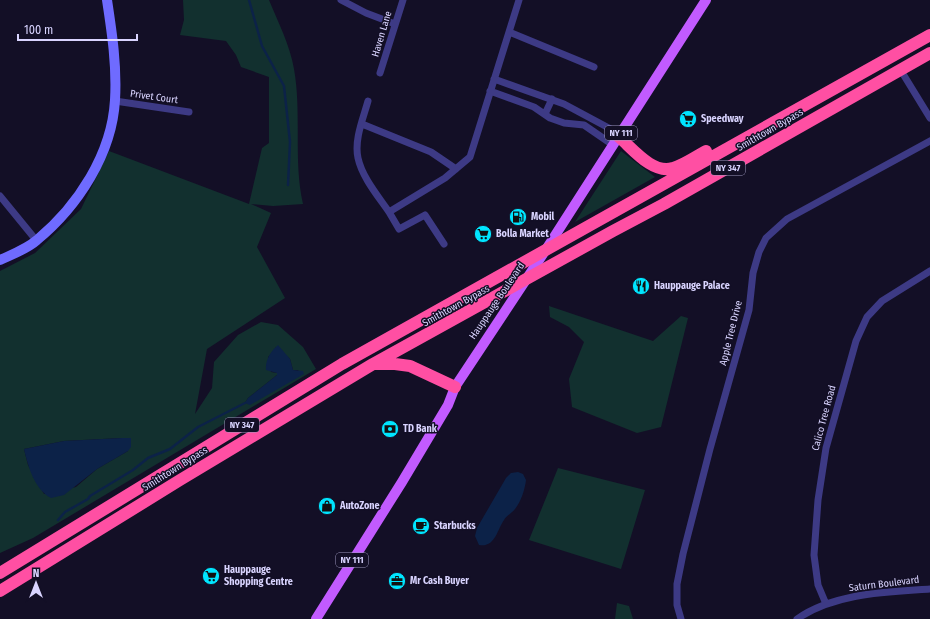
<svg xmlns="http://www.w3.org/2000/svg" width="930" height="619" font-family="'Fira Sans Condensed',sans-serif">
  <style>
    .green { fill: #12302f; fill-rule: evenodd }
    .water { fill: #0c2248 }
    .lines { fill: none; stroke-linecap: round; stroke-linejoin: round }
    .stream { stroke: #0c2248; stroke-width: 2.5 }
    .street { stroke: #3d3a85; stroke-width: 7 }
    .secondary { stroke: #6f6bff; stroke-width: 10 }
    .primary { stroke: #c25bff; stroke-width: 10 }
    .highway { stroke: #ff4fa3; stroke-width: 12 }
    .labels { text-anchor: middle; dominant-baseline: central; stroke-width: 3; stroke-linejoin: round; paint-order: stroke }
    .shield { fill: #130f26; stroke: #9e99be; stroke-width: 1 }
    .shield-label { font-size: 9px; font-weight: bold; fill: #d9d4ff }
    .street-label { font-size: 10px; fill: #d9d4ff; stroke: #130f26 }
    .poi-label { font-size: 10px; font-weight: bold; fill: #d9d4ff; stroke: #130f26; text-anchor: start }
  </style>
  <rect width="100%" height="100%" fill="#130f26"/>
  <!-- green -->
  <path class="green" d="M 183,0 L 269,0 C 278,22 290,45 294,69 C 302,114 293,160 303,204 L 273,206 L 251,204 L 271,213 L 257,247 L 285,298 L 207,349 L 195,414 L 212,388 L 214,362 L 238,335 L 261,322 L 278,325 L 303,347 L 316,369 L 33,538 L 0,553 L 0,271 L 35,253 L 81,209 L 109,151 L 249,204 L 262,148 L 269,143 L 269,77 L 241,67 L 236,55 L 226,41 L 180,35 L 184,20 ZM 276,347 L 290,359 L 293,370 L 299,370 L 245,403 L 248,398 L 277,375 L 277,373 L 271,372 L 268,357 L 274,351 ZM 122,438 L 128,451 L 97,469 L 76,487 L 44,494 L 28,465 L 24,449 L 64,441 Z
    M 621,151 L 655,177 L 575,222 Z
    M 549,306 L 653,341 L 681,316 L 688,318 L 661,427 L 637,433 L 572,407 L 569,379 L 584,342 L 569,327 L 550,317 Z
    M 558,468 L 645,490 L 621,569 L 529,540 Z
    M 617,603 L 629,606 L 633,619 L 615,619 Z"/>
  <!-- water -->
  <path class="water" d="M 278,345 L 290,359 L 293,370 L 303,371 L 304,374 L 250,405 L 245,403 L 248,398 L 277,375 L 277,373 L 266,370 C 265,360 271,351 278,345 Z
    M 122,438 L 131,438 L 131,447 L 128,451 L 97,469 L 64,495 L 51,498 C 34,489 28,466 24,449 L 64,441 Z
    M 518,472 L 523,474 L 526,480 C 525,489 521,502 515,509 C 512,513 506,516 504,520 C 497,530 495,548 479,545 L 475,536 L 477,528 L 506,478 L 511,473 Z"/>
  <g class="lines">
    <!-- stream -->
    <path class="stream" d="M 249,0 L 262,46 L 284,86 L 290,142 L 288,185
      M 58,520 L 65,512 L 88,499 L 90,496 L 133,470 L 148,458 L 170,449 L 198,427 L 245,403"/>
    <!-- street -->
    <path class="street" d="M 341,0 L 366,13 L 395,24
      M 509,32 L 594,67
      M 900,69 L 930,118
      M 380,73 L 403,0
      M 494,79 L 564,104 L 620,134
      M 490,91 L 534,107 L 550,118 L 564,123 L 584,125 L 613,145
      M 115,101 L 189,112
      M 368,101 C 363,119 354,140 358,158 C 362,177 378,196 389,212
      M 545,114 L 552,99
      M 362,124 L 431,152 L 456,169
      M 0,196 L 36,240
      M 444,244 L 425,215 L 399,229 L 389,212 L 445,178 L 470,157 L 519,0
      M 826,604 L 818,585 L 814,555 L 818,500 L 826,448 L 856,341 L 867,317 L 882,301 L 930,271
      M 681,619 L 677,605 L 677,584 L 683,554 L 710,449 L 749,310 L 753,273 L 759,252 L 766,238 L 787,219 L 930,141
      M 797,619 C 834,593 886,592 930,589"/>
    <!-- secondary -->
    <path class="secondary" d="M 0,260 C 13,254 27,249 37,240 C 78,206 112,154 115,100 C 117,66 112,33 107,0"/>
    <!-- primary -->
    <path class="primary" d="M 316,619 L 402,482 L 448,405 L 455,387 L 547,248 L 706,0"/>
    <!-- highway -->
    <path class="highway" d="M 619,137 C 632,148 653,175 673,168 C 684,165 695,157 706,151
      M 375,364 L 395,364 L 410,366 L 455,387
      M 0,573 L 342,364 L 930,35
      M 0,591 L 180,480 L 373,364 L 613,231 L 664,204 L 930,53"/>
  </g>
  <!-- icons -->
  <defs>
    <symbol id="supermarket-disc" viewBox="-11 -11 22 22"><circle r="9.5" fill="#00e5ff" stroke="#130f26"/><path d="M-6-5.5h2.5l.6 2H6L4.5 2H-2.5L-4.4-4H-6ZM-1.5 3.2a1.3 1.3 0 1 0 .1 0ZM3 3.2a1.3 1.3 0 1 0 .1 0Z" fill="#111"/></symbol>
    <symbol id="fuel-disc" viewBox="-11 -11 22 22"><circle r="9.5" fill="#00e5ff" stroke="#130f26"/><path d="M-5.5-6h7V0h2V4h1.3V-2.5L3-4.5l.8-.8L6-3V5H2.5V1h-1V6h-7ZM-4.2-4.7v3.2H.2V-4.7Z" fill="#111"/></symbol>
    <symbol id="restaurant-disc" viewBox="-11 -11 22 22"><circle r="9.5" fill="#00e5ff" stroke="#130f26"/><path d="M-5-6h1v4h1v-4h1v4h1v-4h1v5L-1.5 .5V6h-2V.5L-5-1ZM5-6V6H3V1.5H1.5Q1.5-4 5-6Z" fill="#111"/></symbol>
    <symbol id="bank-disc" viewBox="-11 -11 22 22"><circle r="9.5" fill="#00e5ff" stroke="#130f26"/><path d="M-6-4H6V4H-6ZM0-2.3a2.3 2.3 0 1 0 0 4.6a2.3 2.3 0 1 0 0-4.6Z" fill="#111"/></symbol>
    <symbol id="shop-disc" viewBox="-11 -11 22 22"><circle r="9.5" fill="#00e5ff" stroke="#130f26"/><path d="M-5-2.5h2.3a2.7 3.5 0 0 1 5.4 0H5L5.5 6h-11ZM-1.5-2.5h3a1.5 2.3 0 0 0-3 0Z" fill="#111"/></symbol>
    <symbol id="cafe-disc" viewBox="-11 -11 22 22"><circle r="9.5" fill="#00e5ff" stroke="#130f26"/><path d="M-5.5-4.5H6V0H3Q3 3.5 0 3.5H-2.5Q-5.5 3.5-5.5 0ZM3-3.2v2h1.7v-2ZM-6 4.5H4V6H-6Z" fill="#111"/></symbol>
    <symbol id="office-disc" viewBox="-11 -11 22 22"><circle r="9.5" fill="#00e5ff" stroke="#130f26"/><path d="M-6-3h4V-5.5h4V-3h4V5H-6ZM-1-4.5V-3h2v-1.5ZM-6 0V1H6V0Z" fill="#111"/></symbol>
  </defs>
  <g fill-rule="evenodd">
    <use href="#supermarket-disc" x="678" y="109" width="20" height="20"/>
    <use href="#fuel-disc" x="508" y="207" width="20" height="20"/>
    <use href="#supermarket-disc" x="473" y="224" width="20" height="20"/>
    <use href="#restaurant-disc" x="631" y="276" width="20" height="20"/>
    <use href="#bank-disc" x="380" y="419" width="20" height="20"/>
    <use href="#shop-disc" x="317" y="496" width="20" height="20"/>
    <use href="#cafe-disc" x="411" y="516" width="20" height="20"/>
    <use href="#supermarket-disc" x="201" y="566" width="20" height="20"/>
    <use href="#office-disc" x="387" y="571" width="20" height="20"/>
  </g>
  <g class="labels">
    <!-- shield labels -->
    <g class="shield">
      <rect x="605" y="126" width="32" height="14" rx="3"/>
      <rect x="711" y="161" width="34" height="14" rx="3"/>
      <rect x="225" y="418" width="34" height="14" rx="3"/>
      <rect x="336" y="553" width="32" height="14" rx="3"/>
    </g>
    <g class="shield-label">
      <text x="621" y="133">NY 111</text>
      <text x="728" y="168">NY 347</text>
      <text x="242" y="425">NY 347</text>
      <text x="352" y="560">NY 111</text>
    </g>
    <!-- street labels -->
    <g class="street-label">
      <text transform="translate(382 34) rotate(-73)">Haven Lane</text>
      <text transform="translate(154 97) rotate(8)">Privet Court</text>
      <text transform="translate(770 130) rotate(-30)">Smithtown Bypass</text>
      <text transform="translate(497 301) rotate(-56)">Hauppauge Boulevard</text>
      <text transform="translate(456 306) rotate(-29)">Smithtown Bypass</text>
      <text transform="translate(731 333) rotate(-76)">Apple Tree Drive</text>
      <text transform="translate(824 418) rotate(-75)">Calico Tree Road</text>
      <text transform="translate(175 469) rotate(-32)">Smithtown Bypass</text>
      <text transform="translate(884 584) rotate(-7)">Saturn Boulevard</text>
    </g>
    <!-- poi labels -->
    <g class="poi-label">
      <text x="701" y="119">Speedway</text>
      <text x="531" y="217">Mobil</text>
      <text x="496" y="234">Bolla Market</text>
      <text x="654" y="286">Hauppauge Palace</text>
      <text x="403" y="429">TD Bank</text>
      <text x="340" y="506">AutoZone</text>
      <text x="434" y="526">Starbucks</text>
      <text x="224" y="570">Hauppauge<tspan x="224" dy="12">Shopping Centre</tspan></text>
      <text x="410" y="581">Mr Cash Buyer</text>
    </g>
  </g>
  <!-- north arrow -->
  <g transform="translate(36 583)" stroke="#130f26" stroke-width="3" paint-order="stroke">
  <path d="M0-3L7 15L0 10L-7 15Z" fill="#d9d4ff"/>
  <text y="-6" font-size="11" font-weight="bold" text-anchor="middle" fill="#d9d4ff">N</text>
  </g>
  <!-- scale -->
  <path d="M18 34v6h119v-6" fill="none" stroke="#d9d4ff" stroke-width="2"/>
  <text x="24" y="34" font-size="12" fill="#d9d4ff" stroke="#130f26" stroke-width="3" paint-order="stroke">100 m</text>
</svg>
